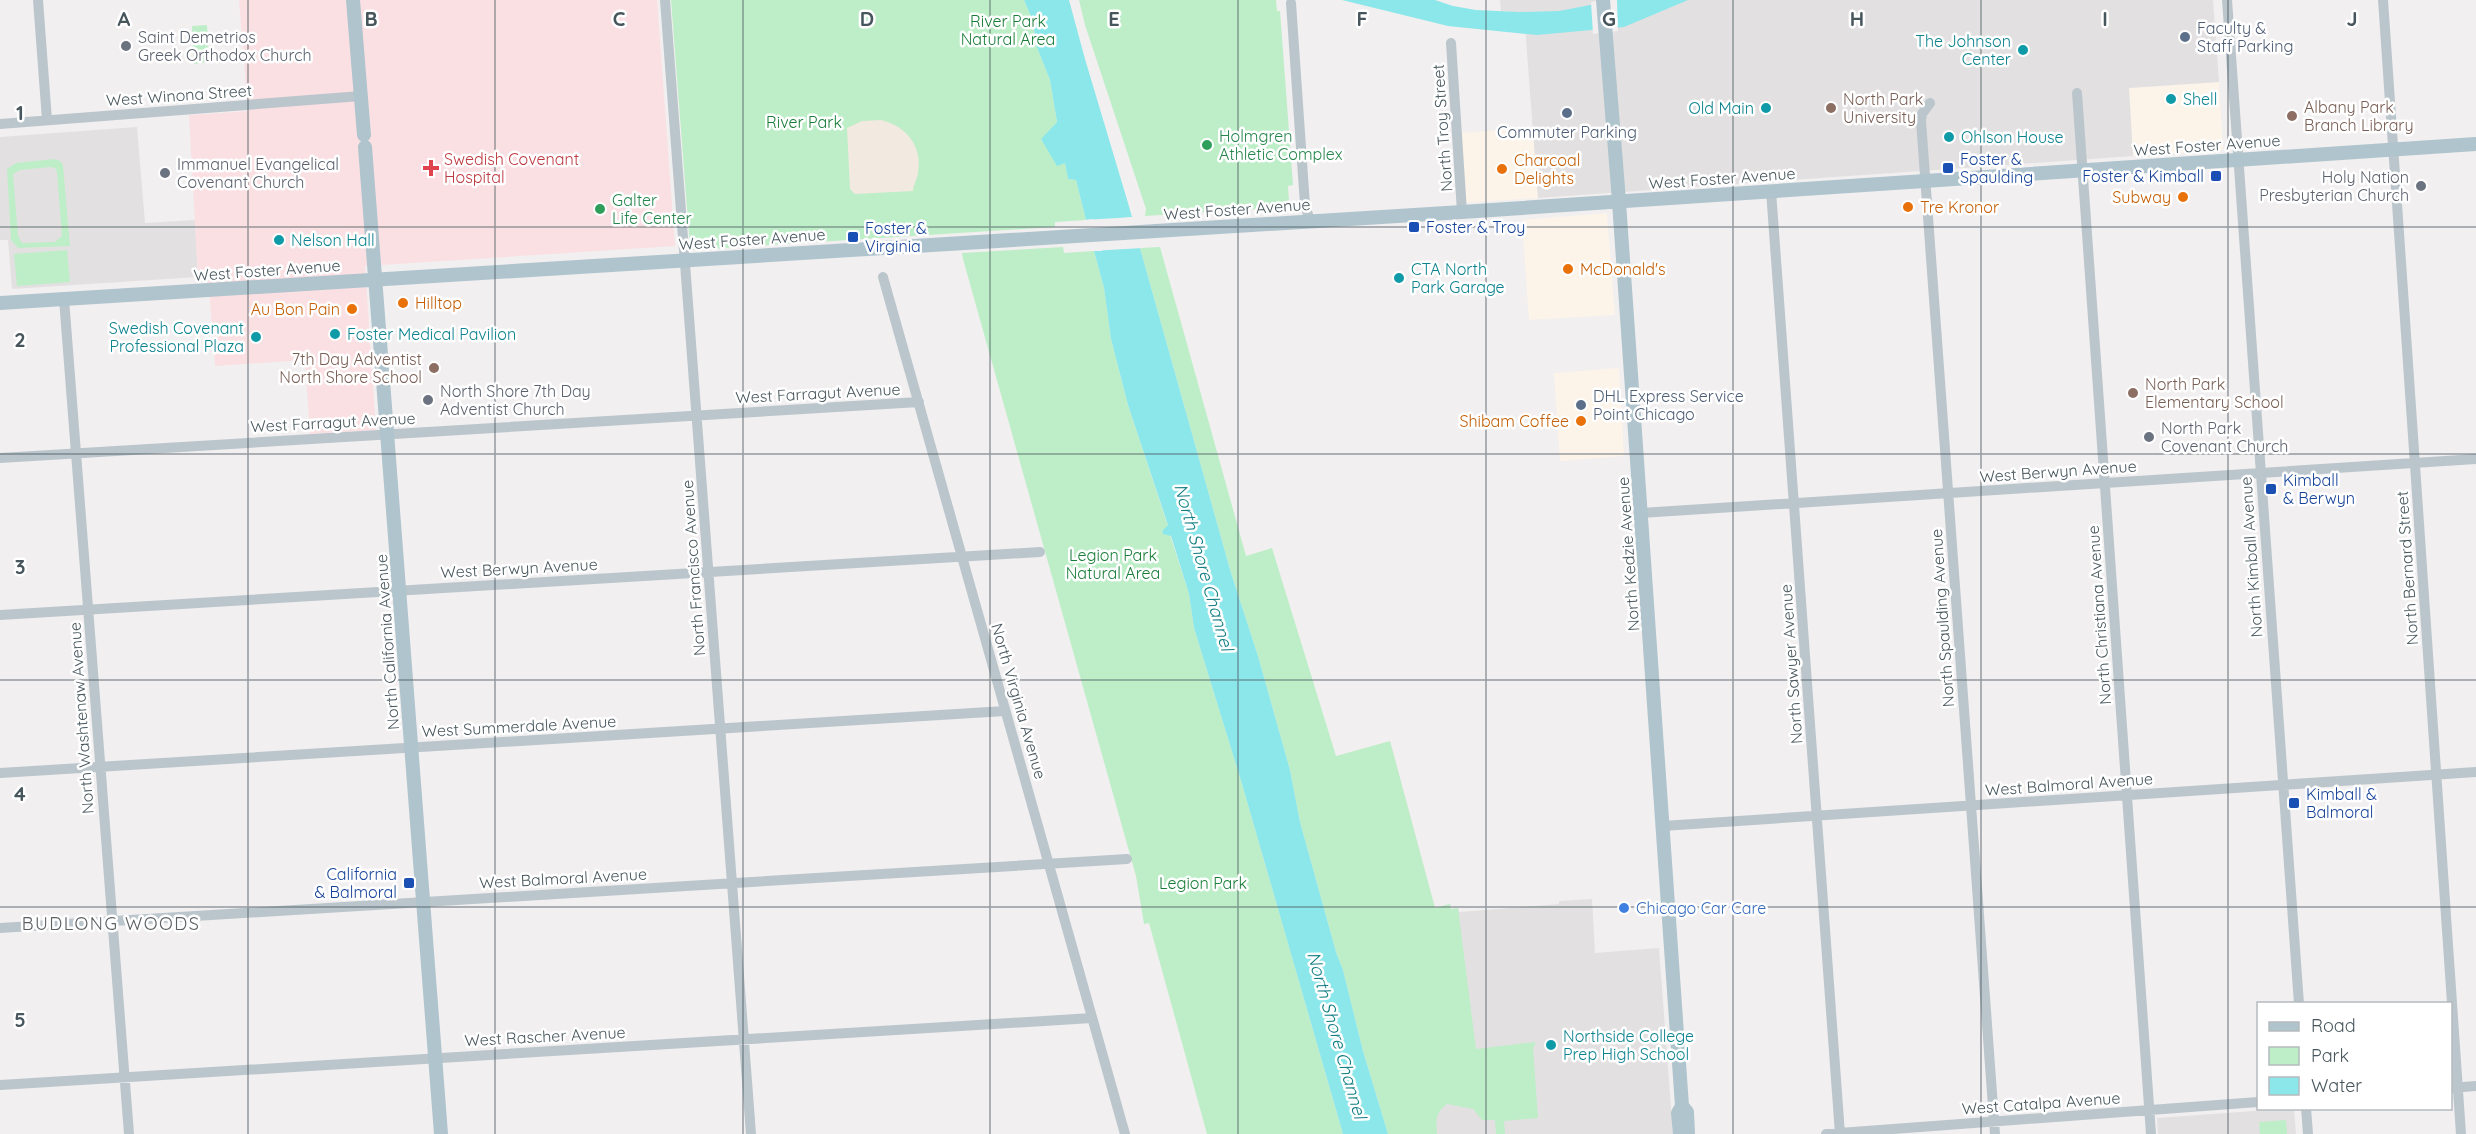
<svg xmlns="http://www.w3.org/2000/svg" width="2476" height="1134" font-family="Quicksand,sans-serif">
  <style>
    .commercial { fill: #fcf3e9 }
    .education { fill: #e3e0e1 }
    .medical { fill: #fae0e3 }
    .green { fill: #beeec8; fill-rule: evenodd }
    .sand { fill: #f2e9e0 }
    .water { fill: #8ce7ea }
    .pier { fill: #f2eff0 }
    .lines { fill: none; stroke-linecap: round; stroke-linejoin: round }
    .minor { stroke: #bbc6cc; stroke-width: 10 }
    .major { stroke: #afc4cd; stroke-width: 14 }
    .grid { fill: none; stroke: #47565c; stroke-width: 1.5; stroke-opacity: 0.55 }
    .service-dot { fill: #5c6f8a; stroke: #fff; stroke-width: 2 }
    .worship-dot { fill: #6b7280; stroke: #fff; stroke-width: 2 }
    .culture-dot { fill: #0f9aa8; stroke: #fff; stroke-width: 2 }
    .education-dot { fill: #8d6e63; stroke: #fff; stroke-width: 2 }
    .leisure-dot { fill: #2e9e5b; stroke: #fff; stroke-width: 2 }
    .health-dot { fill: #e0444e; stroke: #fff; stroke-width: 2 }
    .transit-dot { fill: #1a4fb4; stroke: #fff; stroke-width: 2 }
    .food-dot { fill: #e8710a; stroke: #fff; stroke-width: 2 }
    .shop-dot { fill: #3f7fe0; stroke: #fff; stroke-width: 2 }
    .labels { text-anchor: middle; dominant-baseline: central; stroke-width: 5; stroke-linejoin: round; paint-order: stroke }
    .park-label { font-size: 16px; fill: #197d39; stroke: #fff }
    .service-label { font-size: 16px; fill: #4e5e75; stroke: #fff; text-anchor: start }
    .worship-label { font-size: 16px; fill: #5b616d; stroke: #fff; text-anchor: start }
    .culture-label { font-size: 16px; fill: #0d838f; stroke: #fff; text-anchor: start }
    .street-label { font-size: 16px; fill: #47565c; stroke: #fff }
    .education-label { font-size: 16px; fill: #785e54; stroke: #fff; text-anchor: start }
    .leisure-label { font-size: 16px; fill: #27864d; stroke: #fff; text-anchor: start }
    .health-label { font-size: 16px; fill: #be3a42; stroke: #fff; text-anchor: start }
    .transit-label { font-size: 16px; fill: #164399; stroke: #fff; text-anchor: start }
    .food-label { font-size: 16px; fill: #c56008; stroke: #fff; text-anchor: start }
    .shop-label { font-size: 16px; fill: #366cbe; stroke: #fff; text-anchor: start }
    .water-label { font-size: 18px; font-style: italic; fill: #107e82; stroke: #fff }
    .neighbourhood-label { font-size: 18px; letter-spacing: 1.5px; fill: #5c6164; stroke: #fff }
    .grid-label { font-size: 20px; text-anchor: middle; font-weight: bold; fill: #47565c; stroke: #fff; stroke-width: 5; stroke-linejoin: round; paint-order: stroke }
  </style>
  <rect width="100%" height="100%" fill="#f2eff0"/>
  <!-- commercial -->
  <path class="commercial" d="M 2219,82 L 2223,150 L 2133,156 L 2129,88 Z
    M 1534,128 L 1538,198 L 1461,203 L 1457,133 Z
    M 1607,213 L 1615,315 L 1529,320 L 1522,220 Z
    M 1619,368 L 1624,456 L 1560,461 L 1554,373 Z"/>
  <!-- education -->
  <path class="education" d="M 1500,0 L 2213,0 L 2219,82 L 2129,88 L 2133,156 L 1538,198 L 1524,13 L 1501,11 Z
    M 137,127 L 145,223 L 195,220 L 198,277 L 12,289 L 8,240 L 0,240 L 0,137 Z
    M 1390,741 L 1435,908 L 1450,904 L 1451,909 L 1458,908 L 1459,912 L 1559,904 L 1559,901 L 1592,899 L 1595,953 L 1659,948 L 1673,1134 L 1413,1134 Z
    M 2281,1109 L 2294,1109 L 2296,1134 L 2158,1134 L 2157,1118 Z"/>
  <!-- medical -->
  <path class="medical" d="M 239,0 L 657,0 L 675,246 L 365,266 L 376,430 L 310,434 L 305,360 L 215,366 L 208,277 L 198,277 L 189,115 L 248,111 Z"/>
  <!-- green -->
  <path class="green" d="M 671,0 L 1024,0 L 1033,21 L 1036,45 L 1050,80 L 1057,122 L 1041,140 L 1065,163 L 1068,179 L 1076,180 L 1086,220 L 1055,222 L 1055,227 L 693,250 L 690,247 Z
    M 1079,0 L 1276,0 L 1277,11 L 1280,11 L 1293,185 L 1288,186 L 1289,201 L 1283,207 L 1145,216 L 1146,209 L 1085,25 Z
    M 207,25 L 209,62 L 194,64 L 192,26 Z
    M 54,159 L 60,161 L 63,165 L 70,246 L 18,248 L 11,240 L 7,169 L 16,163 ZM 50,167 L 55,168 L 57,172 L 62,236 L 55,242 L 22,243 L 18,236 L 13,174 L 20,170 Z
    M 1063,247 L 1064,253 L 1094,251 L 1104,288 L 1111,339 L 1128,405 L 1168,526 L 1162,531 L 1163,534 L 1170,535 L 1189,594 L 1194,628 L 1242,784 L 1343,1134 L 1207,1134 L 1149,923 L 1144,924 L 1136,876 L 963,259 L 962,253 Z
    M 1160,247 L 1246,556 L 1272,548 L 1336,756 L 1390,741 L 1435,908 L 1450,904 L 1451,909 L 1458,908 L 1476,1049 L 1535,1042 L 1535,1046 L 1533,1047 L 1538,1118 L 1504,1121 L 1505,1134 L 1496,1134 L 1495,1120 L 1482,1120 L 1473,1109 L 1447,1104 C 1435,1113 1436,1120 1437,1134 L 1388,1134 L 1363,1051 L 1343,970 L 1336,952 L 1300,822 L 1290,770 L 1258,656 L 1231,573 L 1140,248 Z
    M 67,250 L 70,282 L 17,286 L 14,254 Z
    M 2286,1120 L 2287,1134 L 2260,1134 L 2259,1122 Z"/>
  <!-- sand -->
  <path class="sand" d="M 881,120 C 906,126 923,146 918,173 C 917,180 913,185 913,191 L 855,194 L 850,189 L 847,128 L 862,121 Z"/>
  <!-- water -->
  <path class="water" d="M 1024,0 L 1069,0 L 1085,59 L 1128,203 L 1132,217 L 1123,218 L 1131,248 L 1140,248 L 1231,573 L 1258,656 L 1290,770 L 1300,822 L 1336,952 L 1343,970 L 1363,1051 L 1388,1134 L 1343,1134 L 1242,784 L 1194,628 L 1189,594 L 1171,536 L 1163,534 L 1162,531 L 1168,525 L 1128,405 L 1111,339 L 1104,288 L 1094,251 L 1102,251 L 1093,219 L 1086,220 L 1076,180 L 1068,179 L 1065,163 L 1057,166 L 1041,139 L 1057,122 L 1050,80 L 1036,45 L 1033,21 Z
    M 1342,0 L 1435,0 L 1453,6 L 1476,10 L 1519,12 L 1559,11 L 1616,0 L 1688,0 L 1624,27 L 1537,35 L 1448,26 Z"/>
  <!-- pier -->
  <path class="pier" d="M 1600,0 L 1617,0 L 1618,31 L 1593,34 L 1591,2 Z
    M 1135,217 L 1133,220 L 1126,220 L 1133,245 L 1141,245 L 1143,248 L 1091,251 L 1093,248 L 1099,248 L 1091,222 L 1085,222 L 1083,220 Z"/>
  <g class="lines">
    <!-- minor -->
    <path class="minor" d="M 38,0 L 47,120
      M 665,0 L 751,1134
      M 2227,0 L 2299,1004
      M 2383,0 L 2461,1134
      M 1291,3 L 1305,205 L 1310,221
      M 1451,43 L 1462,212
      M 2077,93 L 2151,1134
      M 1930,103 L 1922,114 L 1921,121 L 1995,1134
      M 0,124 L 361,96
      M 1771,191 L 1840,1134
      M 883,277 L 1125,1134
      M 64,299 L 129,1134
      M 0,458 L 919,402
      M 1641,513 L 2476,459
      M 0,615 L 1040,552
      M 0,773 L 1005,711
      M 1663,826 L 2476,772
      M 0,928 L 1127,859
      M 0,1085 L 1092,1018
      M 2450,1088 L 2476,1086
      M 2306,1108 L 2308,1134
      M 1826,1134 L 2258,1102"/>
    <!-- major -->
    <path class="major" d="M 353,0 L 364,135
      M 1603,0 L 1618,188 L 1682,1106 L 1687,1112 L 1688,1134
      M 365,147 L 441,1134
      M 0,303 L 1462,212 L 2476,144
      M 1680,1134 L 1678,1113 L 1682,1106"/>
  </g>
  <!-- grid -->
  <path class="grid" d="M 248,0 L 248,1134M 495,0 L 495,1134M 743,0 L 743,1134M 990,0 L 990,1134M 1238,0 L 1238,1134M 1486,0 L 1486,1134M 1733,0 L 1733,1134M 1981,0 L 1981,1134M 2228,0 L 2228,1134M 0,227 L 2476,227M 0,454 L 2476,454M 0,680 L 2476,680M 0,907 L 2476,907"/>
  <!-- markers -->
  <g class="service-dot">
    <circle cx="2185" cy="37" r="6"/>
    <circle cx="1567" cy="113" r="6"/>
    <circle cx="1581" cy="405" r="6"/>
  </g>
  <g class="worship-dot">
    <circle cx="126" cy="46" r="6"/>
    <circle cx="165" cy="173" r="6"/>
    <circle cx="2421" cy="186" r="6"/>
    <circle cx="428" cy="400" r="6"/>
    <circle cx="2149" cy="437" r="6"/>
  </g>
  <g class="culture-dot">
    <circle cx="2023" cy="50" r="6"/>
    <circle cx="2171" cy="99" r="6"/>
    <circle cx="1766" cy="108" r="6"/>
    <circle cx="1949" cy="137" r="6"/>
    <circle cx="279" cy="240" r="6"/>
    <circle cx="1399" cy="278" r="6"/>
    <circle cx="335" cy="334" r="6"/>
    <circle cx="256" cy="337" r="6"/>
    <circle cx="1551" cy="1045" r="6"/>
  </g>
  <g class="education-dot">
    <circle cx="1831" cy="108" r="6"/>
    <circle cx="2292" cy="116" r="6"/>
    <circle cx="434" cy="368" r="6"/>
    <circle cx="2133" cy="393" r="6"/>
  </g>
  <g class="leisure-dot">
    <circle cx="1207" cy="145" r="6"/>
    <circle cx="600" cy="209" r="6"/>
  </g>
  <path class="health-dot" d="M428 159h6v6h6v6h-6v6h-6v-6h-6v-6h6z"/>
  <g class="transit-dot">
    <rect x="1942" y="162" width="12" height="12" rx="3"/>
    <rect x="2210" y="170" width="12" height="12" rx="3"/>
    <rect x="1408" y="221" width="12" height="12" rx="3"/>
    <rect x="847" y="231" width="12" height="12" rx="3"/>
    <rect x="2265" y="483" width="12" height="12" rx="3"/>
    <rect x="2288" y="797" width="12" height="12" rx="3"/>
    <rect x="403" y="877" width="12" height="12" rx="3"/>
  </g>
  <g class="food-dot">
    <circle cx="1502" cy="169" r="6"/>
    <circle cx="2183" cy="197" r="6"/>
    <circle cx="1908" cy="207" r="6"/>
    <circle cx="1568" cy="269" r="6"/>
    <circle cx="403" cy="303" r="6"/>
    <circle cx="352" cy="309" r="6"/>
    <circle cx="1581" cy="421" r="6"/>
  </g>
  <circle class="shop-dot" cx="1624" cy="908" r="6"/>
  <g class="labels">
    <!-- park labels -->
    <g class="park-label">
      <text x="1008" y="21">River Park<tspan x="1008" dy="18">Natural Area</tspan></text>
      <text x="804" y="122">River Park</text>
      <text x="1113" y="555">Legion Park<tspan x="1113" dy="18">Natural Area</tspan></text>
      <text x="1203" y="883">Legion Park</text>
    </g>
    <!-- service labels -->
    <g class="service-label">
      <text x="2197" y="28">Faculty &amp;<tspan x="2197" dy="18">Staff Parking</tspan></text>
      <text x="1567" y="132" text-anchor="middle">Commuter Parking</text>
      <text x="1593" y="396">DHL Express Service<tspan x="1593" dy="18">Point Chicago</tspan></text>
    </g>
    <!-- worship labels -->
    <g class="worship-label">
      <text x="138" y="37">Saint Demetrios<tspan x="138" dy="18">Greek Orthodox Church</tspan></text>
      <text x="177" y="164">Immanuel Evangelical<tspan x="177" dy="18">Covenant Church</tspan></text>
      <text x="2409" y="177" text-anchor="end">Holy Nation<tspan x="2409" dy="18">Presbyterian Church</tspan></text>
      <text x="440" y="391">North Shore 7th Day<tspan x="440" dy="18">Adventist Church</tspan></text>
      <text x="2161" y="428">North Park<tspan x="2161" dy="18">Covenant Church</tspan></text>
    </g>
    <!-- culture labels -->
    <g class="culture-label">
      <text x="2011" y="41" text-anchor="end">The Johnson<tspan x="2011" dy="18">Center</tspan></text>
      <text x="2183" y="99">Shell</text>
      <text x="1754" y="108" text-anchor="end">Old Main</text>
      <text x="1961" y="137">Ohlson House</text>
      <text x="291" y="240">Nelson Hall</text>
      <text x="1411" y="269">CTA North<tspan x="1411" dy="18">Park Garage</tspan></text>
      <text x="244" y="328" text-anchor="end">Swedish Covenant<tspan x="244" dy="18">Professional Plaza</tspan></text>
      <text x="347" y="334">Foster Medical Pavilion</text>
      <text x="1563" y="1036">Northside College<tspan x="1563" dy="18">Prep High School</tspan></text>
    </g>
    <!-- street labels -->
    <g class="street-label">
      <text transform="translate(179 95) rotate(-4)">West Winona Street</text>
      <text transform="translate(1442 128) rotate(-94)">North Troy Street</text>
      <text transform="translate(2207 145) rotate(-4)">West Foster Avenue</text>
      <text transform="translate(1722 178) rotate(-4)">West Foster Avenue</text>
      <text transform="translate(1237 209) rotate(-4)">West Foster Avenue</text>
      <text transform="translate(752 239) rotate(-4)">West Foster Avenue</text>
      <text transform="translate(267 270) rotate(-4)">West Foster Avenue</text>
      <text transform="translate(818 393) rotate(-3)">West Farragut Avenue</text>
      <text transform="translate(333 422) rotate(-3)">West Farragut Avenue</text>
      <text transform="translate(2058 471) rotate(-4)">West Berwyn Avenue</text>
      <text transform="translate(1628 554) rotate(-94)">North Kedzie Avenue</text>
      <text transform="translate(2251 557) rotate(-94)">North Kimball Avenue</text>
      <text transform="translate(519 568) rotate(-3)">West Berwyn Avenue</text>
      <text transform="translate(693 568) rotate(-94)">North Francisco Avenue</text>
      <text transform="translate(2407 568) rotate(-94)">North Bernard Street</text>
      <text transform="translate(2099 615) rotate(-94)">North Christiana Avenue</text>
      <text transform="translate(1942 618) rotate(-94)">North Spaulding Avenue</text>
      <text transform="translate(387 642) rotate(-94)">North California Avenue</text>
      <text transform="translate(1791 664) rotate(-94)">North Sawyer Avenue</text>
      <text transform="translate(1019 701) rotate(74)">North Virginia Avenue</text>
      <text transform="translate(81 718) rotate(-94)">North Washtenaw Avenue</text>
      <text transform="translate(519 726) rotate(-3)">West Summerdale Avenue</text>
      <text transform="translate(2069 784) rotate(-4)">West Balmoral Avenue</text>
      <text transform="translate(563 878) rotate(-3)">West Balmoral Avenue</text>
      <text transform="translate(545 1036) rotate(-3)">West Rascher Avenue</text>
      <text transform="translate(2041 1103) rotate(-4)">West Catalpa Avenue</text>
    </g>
    <!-- education labels -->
    <g class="education-label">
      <text x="1843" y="99">North Park<tspan x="1843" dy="18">University</tspan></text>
      <text x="2304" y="107">Albany Park<tspan x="2304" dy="18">Branch Library</tspan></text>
      <text x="422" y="359" text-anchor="end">7th Day Adventist<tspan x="422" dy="18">North Shore School</tspan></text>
      <text x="2145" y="384">North Park<tspan x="2145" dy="18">Elementary School</tspan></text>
    </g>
    <!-- leisure labels -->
    <g class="leisure-label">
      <text x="1219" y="136">Holmgren<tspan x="1219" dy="18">Athletic Complex</tspan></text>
      <text x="612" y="200">Galter<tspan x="612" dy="18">Life Center</tspan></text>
    </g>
    <!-- health labels -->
    <g class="health-label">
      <text x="444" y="159">Swedish Covenant<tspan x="444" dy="18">Hospital</tspan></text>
    </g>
    <!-- transit labels -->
    <g class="transit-label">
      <text x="1960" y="159">Foster &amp;<tspan x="1960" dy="18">Spaulding</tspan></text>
      <text x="2204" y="176" text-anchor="end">Foster &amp; Kimball</text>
      <text x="1426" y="227">Foster &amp; Troy</text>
      <text x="865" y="228">Foster &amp;<tspan x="865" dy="18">Virginia</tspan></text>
      <text x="2283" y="480">Kimball<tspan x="2283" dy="18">&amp; Berwyn</tspan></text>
      <text x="2306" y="794">Kimball &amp;<tspan x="2306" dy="18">Balmoral</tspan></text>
      <text x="397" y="874" text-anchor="end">California<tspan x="397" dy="18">&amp; Balmoral</tspan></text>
    </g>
    <!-- food labels -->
    <g class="food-label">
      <text x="1514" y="160">Charcoal<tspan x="1514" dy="18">Delights</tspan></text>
      <text x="2171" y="197" text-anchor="end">Subway</text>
      <text x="1920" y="207">Tre Kronor</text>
      <text x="1580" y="269">McDonald's</text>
      <text x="415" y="303">Hilltop</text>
      <text x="340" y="309" text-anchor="end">Au Bon Pain</text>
      <text x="1569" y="421" text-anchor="end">Shibam Coffee</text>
    </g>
    <!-- shop labels -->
    <g class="shop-label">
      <text x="1636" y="908">Chicago Car Care</text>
    </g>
    <!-- water labels -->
    <g class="water-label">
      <text transform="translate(1204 567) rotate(74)">North Shore Channel</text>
      <text transform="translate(1337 1035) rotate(74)">North Shore Channel</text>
    </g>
    <!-- neighbourhood labels -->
    <g class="neighbourhood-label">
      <text x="111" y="923">BUDLONG WOODS</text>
    </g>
  </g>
  <g class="grid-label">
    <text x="124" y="26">A</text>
    <text x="371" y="26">B</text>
    <text x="619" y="26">C</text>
    <text x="867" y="26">D</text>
    <text x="1114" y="26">E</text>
    <text x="1362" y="26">F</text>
    <text x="1609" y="26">G</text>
    <text x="1857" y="26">H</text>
    <text x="2105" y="26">I</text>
    <text x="2352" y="26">J</text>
    <text x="20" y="120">1</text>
    <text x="20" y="347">2</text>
    <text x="20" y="574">3</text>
    <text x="20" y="801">4</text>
    <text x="20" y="1027">5</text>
  </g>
  <!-- legend -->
  <rect x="2257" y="1002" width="195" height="108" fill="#ffffff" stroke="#b5bbbe" stroke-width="1.5"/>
  <rect x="2269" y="1022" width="30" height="9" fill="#afc4cd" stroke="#b5bbbe" stroke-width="1.5"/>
  <text x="2311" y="1032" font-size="18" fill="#47565c">Road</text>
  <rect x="2269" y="1047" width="30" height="18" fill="#beeec8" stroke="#b5bbbe" stroke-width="1.5"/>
  <text x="2311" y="1062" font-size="18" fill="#47565c">Park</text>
  <rect x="2269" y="1077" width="30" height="18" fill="#8ce7ea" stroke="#b5bbbe" stroke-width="1.5"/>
  <text x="2311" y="1092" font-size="18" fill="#47565c">Water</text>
</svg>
